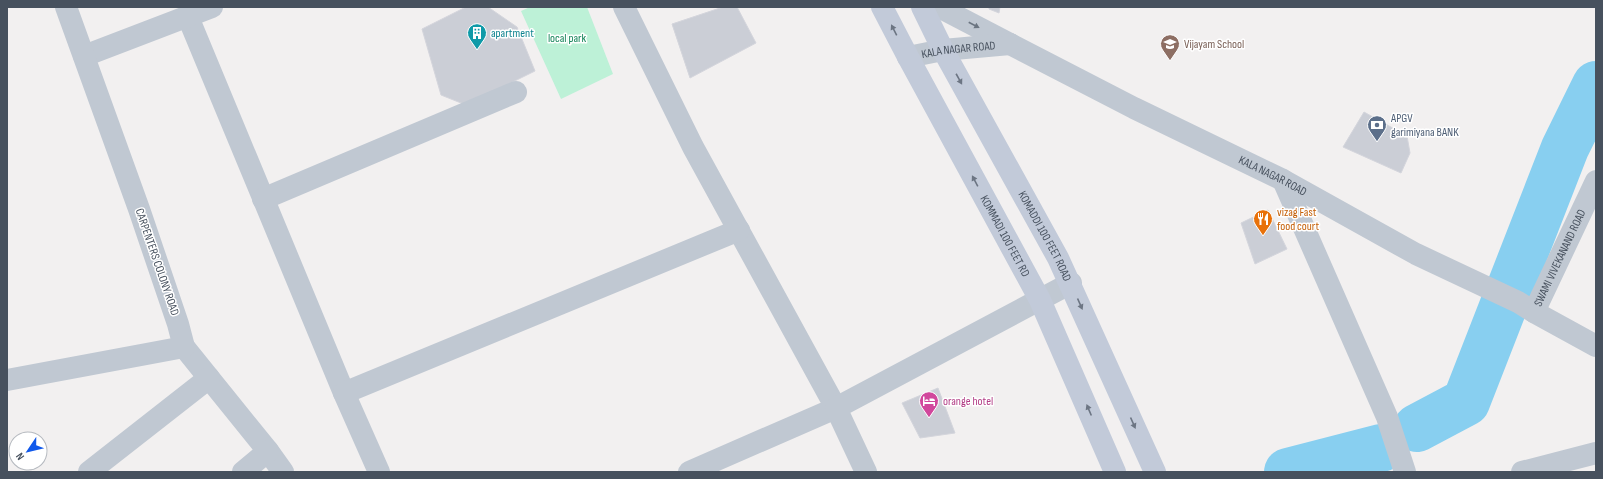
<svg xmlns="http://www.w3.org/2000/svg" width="1603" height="479" font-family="'Sofia Sans Condensed',sans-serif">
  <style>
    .green { fill: #bdf1d7 }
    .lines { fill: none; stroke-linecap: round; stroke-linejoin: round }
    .river { stroke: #88cff0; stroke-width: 48 }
    .building { fill: #cbced6; stroke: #d4d5dc }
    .minor { stroke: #c0c8d2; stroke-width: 22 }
    .tertiary { stroke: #c0c8d2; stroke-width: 22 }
    .secondary { stroke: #c2cad9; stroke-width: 22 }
    .oneway { fill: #6b7581 }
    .oneway2 { fill: #6c7583 }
    .labels { text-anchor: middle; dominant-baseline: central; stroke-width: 3; stroke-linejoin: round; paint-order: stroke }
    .culture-label { font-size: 12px; fill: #0d838f; stroke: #fff; text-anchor: start }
    .park-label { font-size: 12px; fill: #138458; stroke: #fff }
    .education-label { font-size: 12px; fill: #785e54; stroke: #fff; text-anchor: start }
    .street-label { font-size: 12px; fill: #47515e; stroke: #fff }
    .service-label { font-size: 12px; fill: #4e5e75; stroke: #fff; text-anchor: start }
    .food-label { font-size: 12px; fill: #c56008; stroke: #fff; text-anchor: start }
    .hotel-label { font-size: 12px; fill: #b23c85; stroke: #fff; text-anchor: start }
  </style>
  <rect width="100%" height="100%" fill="#f2f0f0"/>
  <!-- green -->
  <path class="green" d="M 530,7 L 587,7 L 613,74 L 561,99 L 521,11 Z"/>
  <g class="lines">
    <!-- river -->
    <path class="river" d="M 1417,428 L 1466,402 L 1565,148 L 1596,85
      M 1288,472 L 1381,448"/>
  </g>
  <!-- building -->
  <path class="building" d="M 466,7 L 488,7 L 517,27 L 535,71 L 466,105 L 441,95 L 422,29 Z
    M 723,7 L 737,7 L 756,43 L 690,78 L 672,24 Z
    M 989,7 L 1000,7 L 999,13 L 989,9 Z
    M 1364,112 L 1407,136 L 1410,153 L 1401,173 L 1343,147 Z
    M 1268,210 L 1287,249 L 1255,264 L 1241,223 Z
    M 938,388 L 955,433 L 920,438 L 902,403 Z"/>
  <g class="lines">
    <!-- minor -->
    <g class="minor">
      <path d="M 624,7 L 693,147 L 836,408 L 689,472"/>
      <path d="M 939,7 L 1010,44"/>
      <path d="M 188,17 L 344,393 L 379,472"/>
      <path d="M 84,56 L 212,7"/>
      <path id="s1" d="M 908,57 L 943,50 L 1010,44"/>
      <path d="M 1283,180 L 1387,417 L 1405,472"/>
      <path d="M 263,199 L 516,92"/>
      <path id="s2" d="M 1534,312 L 1596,181"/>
      <path d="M 184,347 L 268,451 L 283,472"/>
      <path d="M 7,380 L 184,347 L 178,324 L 139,209 L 66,7"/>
      <path d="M 344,393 L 739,230"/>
      <path d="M 89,472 L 209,378"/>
      <path d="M 243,472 L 268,451"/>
      <path d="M 866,472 L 836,408 L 1071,283"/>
      <path d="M 1522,472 L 1596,453"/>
    </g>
    <!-- tertiary -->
    <path class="tertiary" id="s3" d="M 1010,44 L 1134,108 L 1283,180 L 1416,254 L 1518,302 L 1534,312 L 1596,346"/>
    <!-- secondary -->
    <g class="secondary">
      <path id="s4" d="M 882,7 L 908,57 L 1040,300 L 1115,472"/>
      <path id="s5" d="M 922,7 L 943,50 L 1058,258 L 1155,472"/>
    </g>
  </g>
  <!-- one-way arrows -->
  <defs><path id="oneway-solid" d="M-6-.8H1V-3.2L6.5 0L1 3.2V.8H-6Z"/></defs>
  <use class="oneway" href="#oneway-solid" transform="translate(974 25) rotate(28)"/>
  <g class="oneway2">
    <use href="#oneway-solid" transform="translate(894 30) rotate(-117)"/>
    <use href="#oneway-solid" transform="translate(959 79) rotate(61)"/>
    <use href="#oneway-solid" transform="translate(975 181) rotate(-118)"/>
    <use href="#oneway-solid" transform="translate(1080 304) rotate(66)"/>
    <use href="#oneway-solid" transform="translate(1089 410) rotate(-113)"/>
    <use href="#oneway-solid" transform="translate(1133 423) rotate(66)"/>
  </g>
  <!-- icons -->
  <defs>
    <symbol id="building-pin" viewBox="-11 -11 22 30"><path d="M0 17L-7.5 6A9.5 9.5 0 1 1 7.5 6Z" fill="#0f9aa8" stroke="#fff"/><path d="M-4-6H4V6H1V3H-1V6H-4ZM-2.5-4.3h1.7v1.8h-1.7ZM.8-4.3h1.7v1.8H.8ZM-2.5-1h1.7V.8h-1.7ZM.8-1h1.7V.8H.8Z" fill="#fff"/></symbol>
    <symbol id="school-pin" viewBox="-11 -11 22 30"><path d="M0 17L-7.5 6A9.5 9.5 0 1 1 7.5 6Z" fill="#8d6e63" stroke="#fff"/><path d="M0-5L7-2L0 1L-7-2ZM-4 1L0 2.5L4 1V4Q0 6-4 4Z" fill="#fff"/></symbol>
    <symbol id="bank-pin" viewBox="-11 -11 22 30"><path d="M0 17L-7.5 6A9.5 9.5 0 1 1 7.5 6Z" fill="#5c6f8a" stroke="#fff"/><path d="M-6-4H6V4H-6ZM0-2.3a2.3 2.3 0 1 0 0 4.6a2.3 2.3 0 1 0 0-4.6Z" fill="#fff"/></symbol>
    <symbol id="restaurant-pin" viewBox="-11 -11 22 30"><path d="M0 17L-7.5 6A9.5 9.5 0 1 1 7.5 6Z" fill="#e8710a" stroke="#fff"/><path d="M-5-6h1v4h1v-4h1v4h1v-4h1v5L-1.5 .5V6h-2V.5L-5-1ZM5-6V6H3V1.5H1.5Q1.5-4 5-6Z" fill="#fff"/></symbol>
    <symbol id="hotel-pin" viewBox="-11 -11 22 30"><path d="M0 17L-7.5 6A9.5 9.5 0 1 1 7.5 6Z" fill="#d1479c" stroke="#fff"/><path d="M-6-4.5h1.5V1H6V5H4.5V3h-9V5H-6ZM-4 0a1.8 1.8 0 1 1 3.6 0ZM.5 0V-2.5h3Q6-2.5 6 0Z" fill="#fff"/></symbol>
  </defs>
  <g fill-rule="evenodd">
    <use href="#building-pin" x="466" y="22" width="22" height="30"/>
    <use href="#school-pin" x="1159" y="33" width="22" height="30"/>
    <use href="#bank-pin" x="1366" y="114" width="22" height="30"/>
    <use href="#restaurant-pin" x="1252" y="208" width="22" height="30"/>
    <use href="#hotel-pin" x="918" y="390" width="22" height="30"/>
  </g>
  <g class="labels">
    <!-- culture labels -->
    <g class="culture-label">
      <text x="491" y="33">apartment</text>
    </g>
    <!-- park labels -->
    <g class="park-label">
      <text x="567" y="38">local park</text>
    </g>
    <!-- education labels -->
    <g class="education-label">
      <text x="1184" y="44">Vijayam School</text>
    </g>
    <!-- street labels -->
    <g class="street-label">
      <text stroke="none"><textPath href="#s1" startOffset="51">KALA NAGAR ROAD</textPath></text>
      <text stroke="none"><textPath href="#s3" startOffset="294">KALA NAGAR ROAD</textPath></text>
      <text stroke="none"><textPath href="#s5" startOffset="260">KOMADDI 100 FEET ROAD</textPath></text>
      <text stroke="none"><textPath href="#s4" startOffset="260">KOMMADI 100 FEET RD</textPath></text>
      <text stroke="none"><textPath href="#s2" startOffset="60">SWAMI VIVEKANAND ROAD</textPath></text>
      <text transform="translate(157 262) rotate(71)">CARPENTERS COLONY ROAD</text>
    </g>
    <!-- service labels -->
    <g class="service-label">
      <text x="1391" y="118">APGV<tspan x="1391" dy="14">garimiyana BANK</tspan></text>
    </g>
    <!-- food labels -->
    <g class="food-label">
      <text x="1277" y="212">vizag Fast<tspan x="1277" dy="14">food court</tspan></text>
    </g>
    <!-- hotel labels -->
    <g class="hotel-label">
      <text x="943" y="401">orange hotel</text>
    </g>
  </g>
  <!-- border -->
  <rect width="1603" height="479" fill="none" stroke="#47515e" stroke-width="16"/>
  <!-- north arrow -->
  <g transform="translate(28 451) rotate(235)"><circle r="19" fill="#ffffff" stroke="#b5b9bf"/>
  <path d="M0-3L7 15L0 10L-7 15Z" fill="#1159eb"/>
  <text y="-6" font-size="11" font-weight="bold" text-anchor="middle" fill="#47515e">N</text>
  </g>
</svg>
